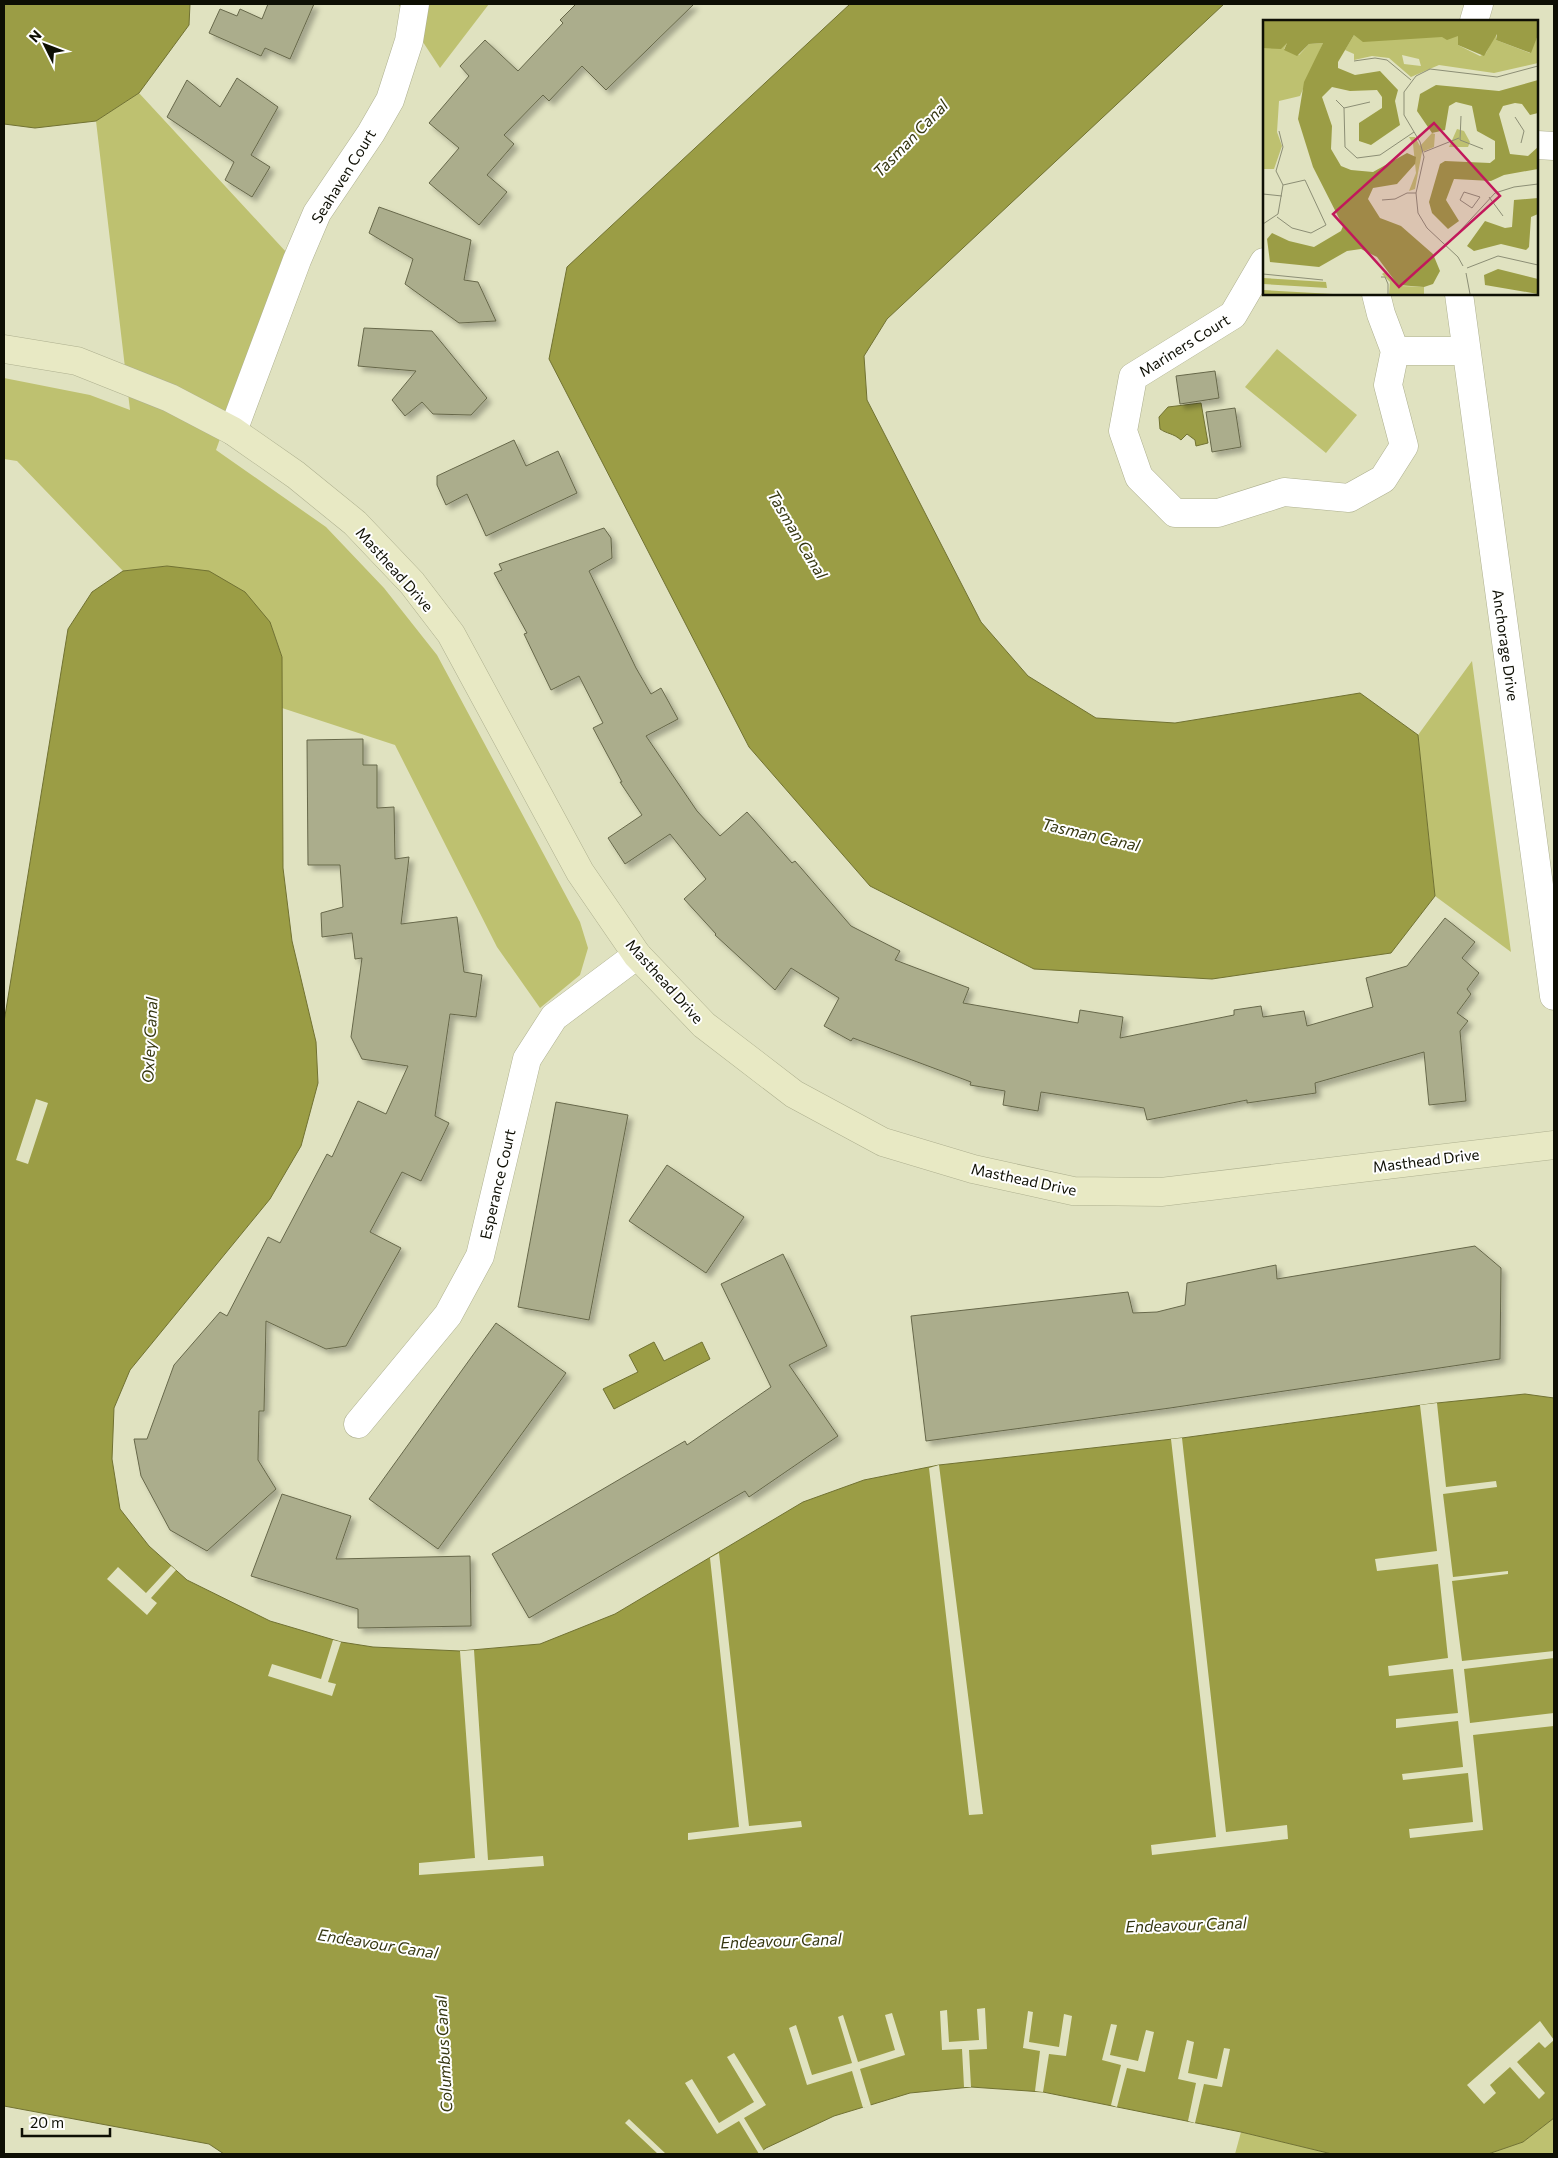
<svg xmlns="http://www.w3.org/2000/svg" width="1558" height="2158" font-family="Commissioner,sans-serif">
  <style>
    .green { fill: #bec170 }
    .water { fill: #9b9d45; stroke: #717232 }
    .pier { fill: #e0e2c0 }
    .building { fill: #abad8c; stroke: #67684a; filter: url(#shadow) }
    .lines { fill: none; stroke-linecap: round; stroke-linejoin: round }
    .street-casing { stroke: #aeb08f; stroke-width: 29 }
    .secondary-casing { stroke: #aeb08f; stroke-width: 29 }
    .street { stroke: #fff; stroke-width: 28 }
    .secondary { stroke: #e8e9c4; stroke-width: 28 }
    .labels { text-anchor: middle; dominant-baseline: central; stroke-width: 4; stroke-linejoin: round; paint-order: stroke }
    .street-label { font-size: 15px; fill: #0e0f04; stroke: #fff }
    .water-label { font-size: 16px; font-style: italic; fill: #363711; stroke: #fff }
    .inset-road { fill: none; stroke: #8c8e75; stroke-width: 1 }
    .view { fill: #c2185b; fill-opacity: 0.15; stroke: #c2185b; stroke-width: 2.5 }
    .inset-edge { fill: none; stroke: #0e0f04; stroke-width: 2.5 }
  </style>
  <defs>
    <filter id="shadow"><feDropShadow dx="4.5" dy="4.5" stdDeviation="2.5" flood-color="#0004"/></filter>
  </defs>
  <rect width="100%" height="100%" fill="#e0e2c0"/>
  <!-- green -->
  <path class="green" d="M 398,4 L 489,4 L 440,68 Z
    M 139,93 L 287,253 L 216,450 L 326,527 L 384,588 L 437,655 L 580,922 L 588,948 L 580,975 L 540,1008 L 497,947 L 395,745 L 282,708 L 282,657 L 270,622 L 167,566 L 123,571 L 17,461 L 4,459 L 4,378 L 90,395 L 130,410 L 96,121 Z
    M 1277,349 L 1357,415 L 1326,453 L 1245,387 Z
    M 1472,661 L 1511,952 L 1435,896 L 1418,735 Z
    M 1554,2118 L 1554,2154 L 1488,2154 L 1523,2142 Z
    M 1241,2132 L 1332,2154 L 1235,2154 Z"/>
  <!-- water -->
  <path class="water" d="M 4,4 L 190,4 L 189,25 L 139,93 L 96,121 L 35,128 L 4,124 Z
    M 850,4 L 1224,4 L 887,319 L 864,356 L 867,400 L 981,622 L 1028,676 L 1096,718 L 1175,723 L 1360,693 L 1418,735 L 1435,896 L 1391,953 L 1212,979 L 1034,969 L 870,886 L 749,747 L 549,359 L 567,267 Z
    M 1201,403 L 1208,443 L 1196,446 L 1195,440 L 1187,434 L 1181,440 C 1173,433 1167,434 1160,429 L 1159,417 L 1168,407 Z
    M 167,566 L 209,571 L 245,592 L 270,622 L 282,657 L 283,868 L 292,941 L 316,1042 L 318,1083 L 301,1146 L 270,1199 L 130,1370 L 114,1408 L 112,1459 L 120,1509 L 149,1546 L 187,1580 L 270,1621 L 341,1642 L 373,1647 L 460,1651 L 540,1644 L 615,1614 L 803,1502 L 864,1480 L 939,1465 L 1182,1438 L 1437,1403 L 1525,1394 L 1554,1398 L 1554,2118 L 1523,2142 L 1488,2154 L 1332,2154 L 1241,2132 L 1043,2092 L 971,2087 L 910,2093 L 834,2116 L 766,2148 L 758,2154 L 224,2154 L 209,2144 L 4,2106 L 4,1022 L 68,629 L 92,592 L 123,571 Z
    M 654,1342 L 664,1361 L 702,1342 L 710,1359 L 614,1409 L 603,1389 L 638,1372 L 629,1355 Z"/>
  <!-- pier -->
  <path class="pier" d="M 36,1099 L 48,1103 L 28,1164 L 16,1160 Z
    M 1437,1403 L 1446,1487 L 1496,1481 L 1497,1487 L 1443,1494 L 1453,1577 L 1508,1571 L 1508,1574 L 1452,1581 L 1462,1661 L 1554,1651 L 1554,1658 L 1464,1669 L 1470,1723 L 1554,1713 L 1554,1726 L 1473,1735 L 1483,1830 L 1410,1838 L 1409,1829 L 1473,1822 L 1468,1773 L 1403,1780 L 1402,1774 L 1463,1767 L 1458,1721 L 1396,1728 L 1396,1719 L 1458,1713 L 1453,1669 L 1389,1676 L 1388,1666 L 1448,1658 L 1438,1564 L 1377,1571 L 1375,1559 L 1437,1551 L 1420,1405 Z
    M 1182,1438 L 1226,1832 L 1287,1825 L 1288,1839 L 1152,1855 L 1151,1845 L 1216,1837 L 1171,1439 Z
    M 939,1465 L 983,1814 L 969,1815 L 929,1468 Z
    M 719,1553 L 749,1826 L 801,1821 L 802,1827 L 688,1840 L 688,1833 L 739,1827 L 710,1558 Z
    M 171,1566 L 176,1570 L 151,1598 L 157,1603 L 147,1615 L 107,1579 L 118,1567 L 146,1593 Z
    M 333,1640 L 341,1642 L 328,1682 L 336,1684 L 332,1696 L 268,1676 L 272,1664 L 321,1679 Z
    M 474,1650 L 488,1860 L 543,1856 L 544,1866 L 419,1875 L 419,1863 L 475,1858 L 460,1651 Z
    M 985,2008 L 987,2049 L 969,2050 L 971,2087 L 964,2087 L 962,2049 L 942,2050 L 940,2011 L 947,2010 L 949,2042 L 979,2040 L 977,2009 Z
    M 1028,2011 L 1033,2012 L 1029,2042 L 1059,2047 L 1064,2014 L 1072,2016 L 1066,2056 L 1049,2054 L 1043,2092 L 1035,2091 L 1040,2051 L 1023,2048 Z
    M 892,2013 L 905,2055 L 860,2069 L 871,2106 L 863,2108 L 852,2071 L 807,2085 L 789,2028 L 796,2025 L 812,2075 L 852,2063 L 838,2017 L 843,2015 L 858,2062 L 895,2050 L 885,2015 Z
    M 1540,2021 L 1554,2040 L 1545,2048 L 1539,2042 L 1517,2062 L 1545,2093 L 1539,2099 L 1510,2067 L 1490,2085 L 1496,2093 L 1484,2104 L 1467,2085 Z
    M 1111,2024 L 1117,2025 L 1110,2055 L 1138,2061 L 1146,2030 L 1154,2032 L 1145,2072 L 1127,2068 L 1117,2107 L 1111,2105 L 1121,2065 L 1102,2060 Z
    M 1187,2040 L 1194,2042 L 1188,2073 L 1217,2079 L 1224,2048 L 1230,2049 L 1222,2087 L 1204,2084 L 1195,2123 L 1188,2121 L 1196,2083 L 1178,2079 Z
    M 734,2053 L 766,2105 L 744,2118 L 764,2151 L 759,2154 L 739,2121 L 717,2134 L 685,2083 L 692,2079 L 719,2123 L 754,2102 L 727,2057 Z
    M 629,2119 L 666,2154 L 658,2154 L 625,2123 Z"/>
  <!-- building -->
  <path class="building" d="M 268,4 L 314,4 L 290,59 L 265,48 L 261,56 L 209,33 L 220,9 L 237,16 L 240,9 L 262,19 Z
    M 576,4 L 694,4 L 606,90 L 582,66 L 549,101 L 543,95 L 504,135 L 514,144 L 487,175 L 507,192 L 479,225 L 429,183 L 459,148 L 429,123 L 469,76 L 460,66 L 485,40 L 518,71 L 563,23 L 560,20 Z
    M 237,78 L 278,107 L 251,155 L 270,167 L 252,197 L 225,180 L 234,162 L 167,117 L 187,80 L 220,107 Z
    M 379,207 L 471,240 L 464,280 L 478,282 L 496,321 L 459,323 L 405,284 L 413,259 L 369,233 Z
    M 364,328 L 432,331 L 487,398 L 471,415 L 433,414 L 422,402 L 405,416 L 392,400 L 416,371 L 358,366 Z
    M 1215,371 L 1219,398 L 1180,404 L 1176,376 Z
    M 1235,408 L 1241,447 L 1212,452 L 1206,412 Z
    M 514,440 L 526,466 L 558,451 L 577,493 L 486,536 L 467,494 L 446,505 L 437,485 L 437,476 Z
    M 604,528 L 611,538 L 612,558 L 589,571 L 636,668 L 651,694 L 661,688 L 678,719 L 646,736 L 697,811 L 720,836 L 747,812 L 792,863 L 795,861 L 851,926 L 900,951 L 895,960 L 969,988 L 963,1003 L 1078,1023 L 1080,1010 L 1123,1017 L 1120,1038 L 1234,1015 L 1234,1010 L 1261,1006 L 1263,1017 L 1304,1011 L 1307,1026 L 1373,1007 L 1366,978 L 1407,966 L 1445,918 L 1475,942 L 1462,958 L 1479,973 L 1467,989 L 1471,994 L 1457,1013 L 1468,1021 L 1460,1031 L 1466,1101 L 1429,1105 L 1424,1052 L 1315,1083 L 1316,1093 L 1247,1103 L 1247,1100 L 1147,1120 L 1144,1108 L 1041,1092 L 1038,1111 L 1003,1105 L 1005,1091 L 970,1085 L 971,1082 L 853,1038 L 851,1041 L 824,1026 L 839,998 L 791,968 L 775,990 L 715,935 L 716,934 L 684,899 L 706,879 L 670,834 L 625,864 L 608,838 L 642,815 L 620,782 L 622,782 L 593,728 L 603,723 L 579,676 L 551,690 L 524,634 L 527,633 L 494,573 L 502,570 L 499,564 Z
    M 363,739 L 363,765 L 377,765 L 377,808 L 394,807 L 395,859 L 409,857 L 401,924 L 457,917 L 464,972 L 482,975 L 476,1017 L 450,1014 L 435,1116 L 449,1123 L 421,1181 L 402,1172 L 370,1232 L 401,1248 L 346,1346 L 326,1349 L 266,1321 L 264,1411 L 259,1411 L 258,1460 L 276,1489 L 207,1551 L 170,1530 L 141,1476 L 134,1439 L 147,1439 L 174,1365 L 220,1312 L 227,1316 L 268,1237 L 280,1243 L 327,1154 L 332,1157 L 358,1101 L 386,1114 L 408,1066 L 362,1059 L 351,1037 L 362,958 L 355,959 L 352,933 L 322,937 L 321,913 L 343,907 L 340,865 L 308,865 L 307,740 Z
    M 556,1102 L 628,1115 L 589,1320 L 518,1307 Z
    M 667,1165 L 744,1217 L 706,1273 L 629,1221 Z
    M 1475,1246 L 1501,1268 L 1500,1359 L 1170,1408 L 926,1441 L 911,1316 L 1128,1292 L 1133,1313 L 1157,1312 L 1185,1305 L 1187,1283 L 1276,1265 L 1277,1279 Z
    M 783,1254 L 827,1346 L 789,1365 L 838,1436 L 749,1497 L 745,1491 L 529,1618 L 492,1554 L 685,1441 L 687,1445 L 771,1387 L 721,1284 Z
    M 496,1323 L 566,1373 L 438,1549 L 369,1499 Z
    M 282,1494 L 351,1516 L 336,1559 L 470,1556 L 471,1626 L 358,1628 L 358,1609 L 251,1576 Z"/>
  <g class="lines">
    <defs>
      <path id="street" d="M 1474,21 L 1479,4
        M 1537,145 L 1554,146
        M 1264,262 L 1233,315 L 1133,377 L 1123,431 L 1139,477 L 1175,513 L 1218,513 L 1284,492 L 1349,498 L 1383,479 L 1404,446 L 1388,385 L 1395,351 L 1381,314 L 1376,294
        M 1459,294 L 1554,996
        M 1395,351 L 1466,351
        M 233,431 L 297,260 L 317,213 L 371,133 L 390,100 L 409,41 L 415,4
        M 358,1424 L 448,1315 L 480,1256 L 527,1059 L 554,1017 L 637,955"/>
      <path id="secondary" d="M 4,349 L 77,361 L 170,398 L 233,431 L 296,475 L 355,523 L 412,583 L 451,634 L 580,872 L 637,955 L 704,1025 L 794,1094 L 883,1142 L 973,1169 L 1073,1191 L 1161,1192 L 1554,1145"/>
    </defs>
    <!-- street casing -->
    <use href="#street" class="street-casing"/>
    <!-- secondary casing -->
    <use href="#secondary" class="secondary-casing"/>
    <!-- street -->
    <use href="#street" class="street"/>
    <!-- secondary -->
    <use href="#secondary" class="secondary"/>
  </g>
  <g class="labels">
    <!-- street labels -->
    <g class="street-label">
      <text transform="translate(343 176) rotate(-58)">Seahaven Court</text>
      <text transform="translate(1184 345) rotate(-32)">Mariners Court</text>
      <text transform="translate(395 569) rotate(48)">Masthead Drive</text>
      <text transform="translate(1506 645) rotate(82)">Anchorage Drive</text>
      <text transform="translate(665 981) rotate(48)">Masthead Drive</text>
      <text transform="translate(1426 1160) rotate(-7)">Masthead Drive</text>
      <text transform="translate(1024 1179) rotate(12)">Masthead Drive</text>
      <text transform="translate(497 1184) rotate(-77)">Esperance Court</text>
    </g>
    <!-- water labels -->
    <g class="water-label">
      <text transform="translate(910 138) rotate(-46)">Tasman Canal</text>
      <text transform="translate(798 534) rotate(59)">Tasman Canal</text>
      <text transform="translate(1091 834) rotate(13)">Tasman Canal</text>
      <text transform="translate(149 1040) rotate(-87)">Oxley Canal</text>
      <text transform="translate(1186 1924) rotate(-2)">Endeavour Canal</text>
      <text transform="translate(781 1940) rotate(-2)">Endeavour Canal</text>
      <text transform="translate(378 1943) rotate(9)">Endeavour Canal</text>
      <text transform="translate(443 2054) rotate(-93)">Columbus Canal</text>
    </g>
  </g>
  <!-- overview -->
  <g transform="translate(1263 20)">
    <rect width="275" height="275" fill="#e0e2c0"/>
    <path d="M 233,13 L 233,20 L 267,33 L 275,15 L 275,43 L 231,53 L 176,45 L 148,57 L 126,38 L 109,36 L 91,40 L 91,34 L 82,30 L 91,15 L 196,16 L 195,25 L 217,36 L 223,33 ZM 139,35 L 156,39 L 158,46 L 141,44 ZM 0,23 L 24,23 L 21,29 L 36,35 L 46,24 L 60,23 L 37,76 L 16,81 L 14,112 L 19,126 L 11,149 L 0,149 ZM 194,109 L 201,111 L 207,122 L 205,127 L 186,127 ZM 169,113 L 172,114 L 171,127 L 159,132 L 152,169 L 146,171 L 153,153 L 150,124 L 146,117 L 152,117 L 157,126 ZM 123,251 L 128,260 L 138,266 L 161,267 L 161,274 L 126,274 L 127,262 L 119,254 Z" fill="#bec170" fill-rule="evenodd"/>
    <path d="M 0,258 L 63,262 L 64,268 L 0,264 ZM 0,270 L 70,274 L 73,274 L 0,274 Z" fill="#b3b65e"/>
    <path d="M 0,1 L 275,1 L 275,15 L 268,33 L 233,20 L 234,14 L 221,36 L 195,25 L 195,16 L 184,20 L 179,17 L 100,22 L 91,15 L 75,42 L 75,48 L 92,55 L 117,51 L 135,70 L 132,81 L 137,105 L 108,125 L 96,121 L 96,103 L 119,88 L 119,77 L 114,70 L 87,71 L 69,67 L 59,77 L 69,106 L 68,129 L 78,146 L 88,150 L 110,152 L 144,133 L 153,137 L 152,144 L 134,164 L 110,168 L 105,179 L 117,198 L 138,206 L 170,234 L 177,251 L 170,264 L 161,267 L 135,265 L 114,237 L 98,229 L 84,231 L 56,247 L 7,242 L 4,219 L 9,213 L 26,221 L 51,227 L 78,211 L 80,206 L 50,147 L 35,99 L 41,62 L 60,23 L 46,24 L 34,36 L 21,30 L 24,23 L 18,29 L 0,28 ZM 275,60 L 275,93 L 267,95 L 259,84 L 252,83 L 240,86 L 236,94 L 247,134 L 265,136 L 275,127 L 275,149 L 241,155 L 228,161 L 191,159 L 183,180 L 196,201 L 185,209 L 169,193 L 166,182 L 177,144 L 182,141 L 227,143 L 232,139 L 232,121 L 214,111 L 209,86 L 193,82 L 186,86 L 182,110 L 169,113 L 154,91 L 157,74 L 173,65 L 236,71 ZM 275,178 L 275,194 L 268,197 L 266,227 L 263,230 L 238,224 L 211,231 L 204,226 L 222,201 L 242,208 L 249,207 L 251,180 ZM 235,249 L 275,259 L 275,274 L 222,265 L 221,255 Z" fill="#9b9d45"/>
    <path class="inset-road" d="M 91,41 L 112,38 L 124,40 L 148,60M 73,80 L 81,88 L 107,82M 81,88 L 82,127 L 94,138 L 117,135 L 151,112M 198,96 L 197,120 L 220,129M 252,97 L 261,111 L 258,123M 161,132 L 196,118M 13,151 L 20,127 L 16,111M 201,172 L 217,177 L 209,188 L 197,180 ZM 0,174 L 19,176M 226,177 L 240,196M 119,180 L 132,179 L 144,173 L 153,173M 14,197 L 29,208 L 48,213 L 63,205 L 42,160 L 20,165M 0,204 L 15,194 L 20,165 L 13,151M 184,225 L 232,173 L 251,167 L 275,164M 200,246 L 195,237 L 164,208 L 155,193 L 153,173 L 161,137 L 157,122 L 141,95 L 141,72 L 153,56 L 167,49 L 234,57 L 275,46M 204,248 L 235,236 L 275,245M 203,253 L 207,274M 0,254 L 60,260M 118,257 L 122,257 L 125,264 L 125,274"/>
    <path class="view" d="M 171,103 L 237,176 L 136,267 L 70,194 Z"/>
    <rect width="275" height="275" class="inset-edge"/>
  </g>
  <!-- border -->
  <rect width="1558" height="2158" fill="none" stroke="#0e0f04" stroke-width="10"/>
  <!-- north arrow -->
  <g transform="translate(45 45) rotate(312)" stroke="#ffffff" stroke-width="4" paint-order="stroke">
  <path d="M0-4L9 19L0 12L-9 19Z" fill="#0e0f04"/>
  <text y="-8" font-size="14" font-weight="bold" text-anchor="middle" fill="#0e0f04">N</text>
  </g>
  <!-- scale -->
  <path d="M22 2128v8h88v-8" fill="none" stroke="#0e0f04" stroke-width="2.5"/>
  <text x="30" y="2128" font-size="15" fill="#0e0f04" stroke="#ffffff" stroke-width="4" paint-order="stroke">20 m</text>
</svg>
